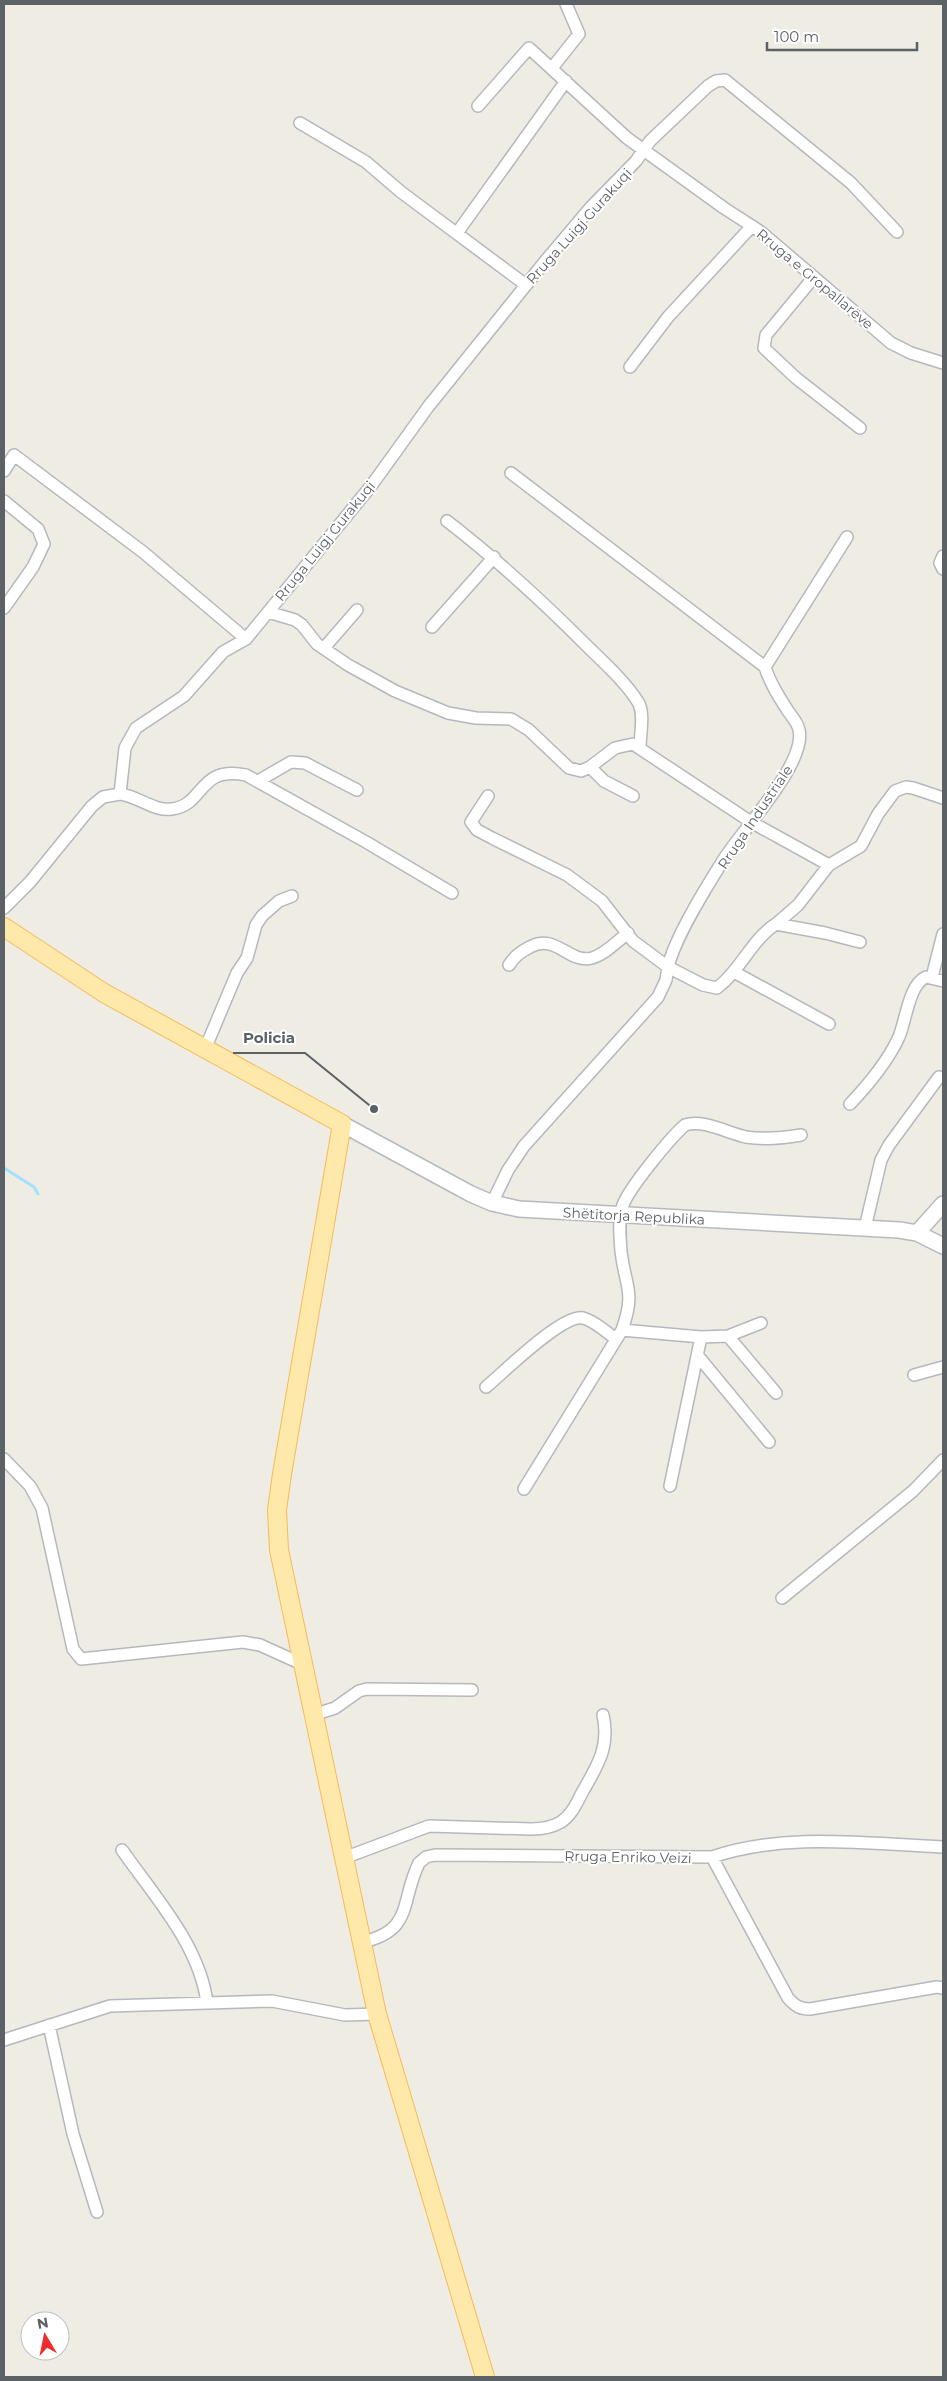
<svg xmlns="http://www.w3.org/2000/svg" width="947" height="2381" font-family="Montserrat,sans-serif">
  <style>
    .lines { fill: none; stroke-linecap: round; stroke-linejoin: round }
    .stream { stroke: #a5e0ff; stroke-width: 3 }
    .street-casing { stroke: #b5b8bc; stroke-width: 14 }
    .secondary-casing { stroke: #b6babf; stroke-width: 18 }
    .primary-casing { stroke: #f6ba57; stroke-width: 20 }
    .street { stroke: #fff; stroke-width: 11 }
    .secondary { stroke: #fff; stroke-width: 15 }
    .primary { stroke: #ffe9aa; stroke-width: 18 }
    .labels { text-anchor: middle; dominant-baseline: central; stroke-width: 4; stroke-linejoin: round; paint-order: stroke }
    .street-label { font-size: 14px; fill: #5c6166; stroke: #fff }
    .leader { fill: none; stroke: #5c6166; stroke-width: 2 }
    .callout-dot { fill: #5c6166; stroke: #fff; stroke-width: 2 }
    .callout-label { font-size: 15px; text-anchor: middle; font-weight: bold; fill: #5c6166; stroke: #fff; stroke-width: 4; stroke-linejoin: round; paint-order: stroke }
  </style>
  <rect width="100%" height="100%" fill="#efece4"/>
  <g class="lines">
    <!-- stream -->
    <path class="stream" d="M 4,1168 L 34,1187 L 38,1194"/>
    <defs>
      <path id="street" d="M 552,68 L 579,34 L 566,4
        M 478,106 L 529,48 L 627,138 L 724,208 L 761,232 L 891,343 L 911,353 L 943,363
        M 300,123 L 366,162 L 401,192 L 526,285
        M 457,233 L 566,81
        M 814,277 L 766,335 L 764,348 L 796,378 L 860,428
        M 630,367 L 668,317 L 752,226
        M 4,471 L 14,455 L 143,552 L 246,639
        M 511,473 L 765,667 C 770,683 779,697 788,711 C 792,717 798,723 799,730 C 807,763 742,830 724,859 C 707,886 675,937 668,967 L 703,985 L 717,988 C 741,970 751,940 776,924 L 825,933 L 860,942
        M 4,501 L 38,529 L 44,544 L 33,567 L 4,608
        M 447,521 C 495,558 540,599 584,643 C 601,660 625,681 638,702 C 645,713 640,734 640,747
        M 943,556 L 940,563 L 943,569
        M 268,612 L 295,620 L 302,625 L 317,644 L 348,665 L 395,691 L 448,713 L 476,718 L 511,719 L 529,730 L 569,768 L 581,771 L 590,767 L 615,748 L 633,744 L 751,822 L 829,865
        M 432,627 L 494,557
        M 324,648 L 357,610
        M 765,667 L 847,537
        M 590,767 L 604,781 L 633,796
        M 258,781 L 291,762 L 305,763 L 357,790
        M 120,794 C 138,796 155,812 172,809 C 205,805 198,765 246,775 L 366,842 L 452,893
        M 488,796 L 471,822 L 477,830 L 492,838 L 567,875 L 602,901 L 633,941 L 668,967 L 666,980 L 658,997 L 524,1146 L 508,1170 L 492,1203
        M 4,908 L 30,882 L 92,806 L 103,797 L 120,794 L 125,748 L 136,728 L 184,696 L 223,652 L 246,639 L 371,486 L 428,407 L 547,259 L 591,207 L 636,161 L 650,141 L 708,86 L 716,81 L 725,80 L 851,183 L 897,232
        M 776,924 L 798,905 L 829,865 L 861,846 L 878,814 L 895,791 L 906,787 L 913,788 L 943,798
        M 509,965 C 515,956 520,952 530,947 C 556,933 569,964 592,958 C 606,954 617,941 628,933
        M 734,972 L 829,1024
        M 932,977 L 943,934
        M 205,1049 L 237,973 L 247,958 L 256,925 L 262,916 L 279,901 L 292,896
        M 850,1104 C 868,1085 887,1062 898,1039 C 906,1023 908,985 926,977 L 943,981
        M 865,1228 L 881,1160 L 889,1145 L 939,1077
        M 622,1330 L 701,1337 L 728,1336 L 761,1323
        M 728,1336 L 776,1393
        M 698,1356 L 769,1442
        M 914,1375 L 943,1367
        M 486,1387 C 503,1373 562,1314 583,1318 C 595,1321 606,1332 616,1339
        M 4,1459 L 30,1486 L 42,1508 L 73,1649 L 81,1659 L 243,1642 L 260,1645 L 302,1664
        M 670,1486 L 701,1337
        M 524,1489 L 622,1330 C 636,1291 625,1287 621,1251 C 620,1237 618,1218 623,1205 C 629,1188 671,1137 685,1125 C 704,1119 727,1133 746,1137 C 765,1140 782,1138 801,1135
        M 782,1598 L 913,1491 L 943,1460
        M 313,1715 L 335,1708 L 359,1691 L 367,1689 L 472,1690
        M 122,1850 C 155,1897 200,1946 207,2003
        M 712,1857 L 788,1998 C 795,2006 800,2009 810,2009 L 937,1987 L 943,1988
        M 344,1858 L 429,1826 L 531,1829 C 541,1829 551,1828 561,1822 C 572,1815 577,1802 583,1791 C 598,1765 610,1746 603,1715
        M 362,1942 C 414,1931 400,1901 419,1863 L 426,1857 L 435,1855 L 712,1857 C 786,1832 867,1844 943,1847
        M 49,2025 L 73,2134 L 97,2212
        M 4,2040 L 110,2006 L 272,2001 L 345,2015 L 377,2014"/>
      <path id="secondary" d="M 342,1124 L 471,1194 L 492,1203 L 519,1209 L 899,1230 L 917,1233 L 943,1246
        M 917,1233 L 943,1204"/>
      <path id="primary" d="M 4,927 L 104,993 L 342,1124 L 282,1474 L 277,1510 L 279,1550 L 377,2014 L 485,2377"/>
    </defs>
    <!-- street casing -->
    <use href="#street" class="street-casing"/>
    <!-- secondary casing -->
    <use href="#secondary" class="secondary-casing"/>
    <!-- primary casing -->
    <use href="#primary" class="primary-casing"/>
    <!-- street -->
    <use href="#street" class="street"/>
    <!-- secondary -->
    <use href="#secondary" class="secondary"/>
    <!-- primary -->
    <use href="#primary" class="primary"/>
  </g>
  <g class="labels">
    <!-- street labels -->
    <g class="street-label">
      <text transform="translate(579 226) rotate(-48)">Rruga Luigj Gurakuqi</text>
      <text transform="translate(815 279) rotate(40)">Rruga e Gropallarëve</text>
      <text transform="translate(325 541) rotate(-51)">Rruga Luigj Gurakuqi</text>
      <text transform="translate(755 817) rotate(-56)">Rruga Industriale</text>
      <text transform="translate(634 1216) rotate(3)">Shëtitorja Republika</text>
      <text transform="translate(628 1857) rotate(1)">Rruga Enriko Veizi</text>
    </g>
  </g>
  <!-- callouts -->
  <path class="leader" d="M374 1109L305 1053H233"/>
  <circle class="callout-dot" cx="374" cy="1109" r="5"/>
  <g class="callout-label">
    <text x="269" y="1043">Policia</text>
  </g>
  <!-- border -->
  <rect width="947" height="2381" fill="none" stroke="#5c6166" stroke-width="10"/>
  <!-- north arrow -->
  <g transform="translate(45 2336) rotate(350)"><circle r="24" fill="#ffffff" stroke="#bec0c2"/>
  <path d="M0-4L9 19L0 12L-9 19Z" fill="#ef2b2e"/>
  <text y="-8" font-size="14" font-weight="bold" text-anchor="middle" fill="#5c6166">N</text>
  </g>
  <!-- scale -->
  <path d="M767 42v8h150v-8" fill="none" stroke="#5c6166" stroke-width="2.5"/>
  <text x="774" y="42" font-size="15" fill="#5c6166" stroke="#ffffff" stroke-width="4" paint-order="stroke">100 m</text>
</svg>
